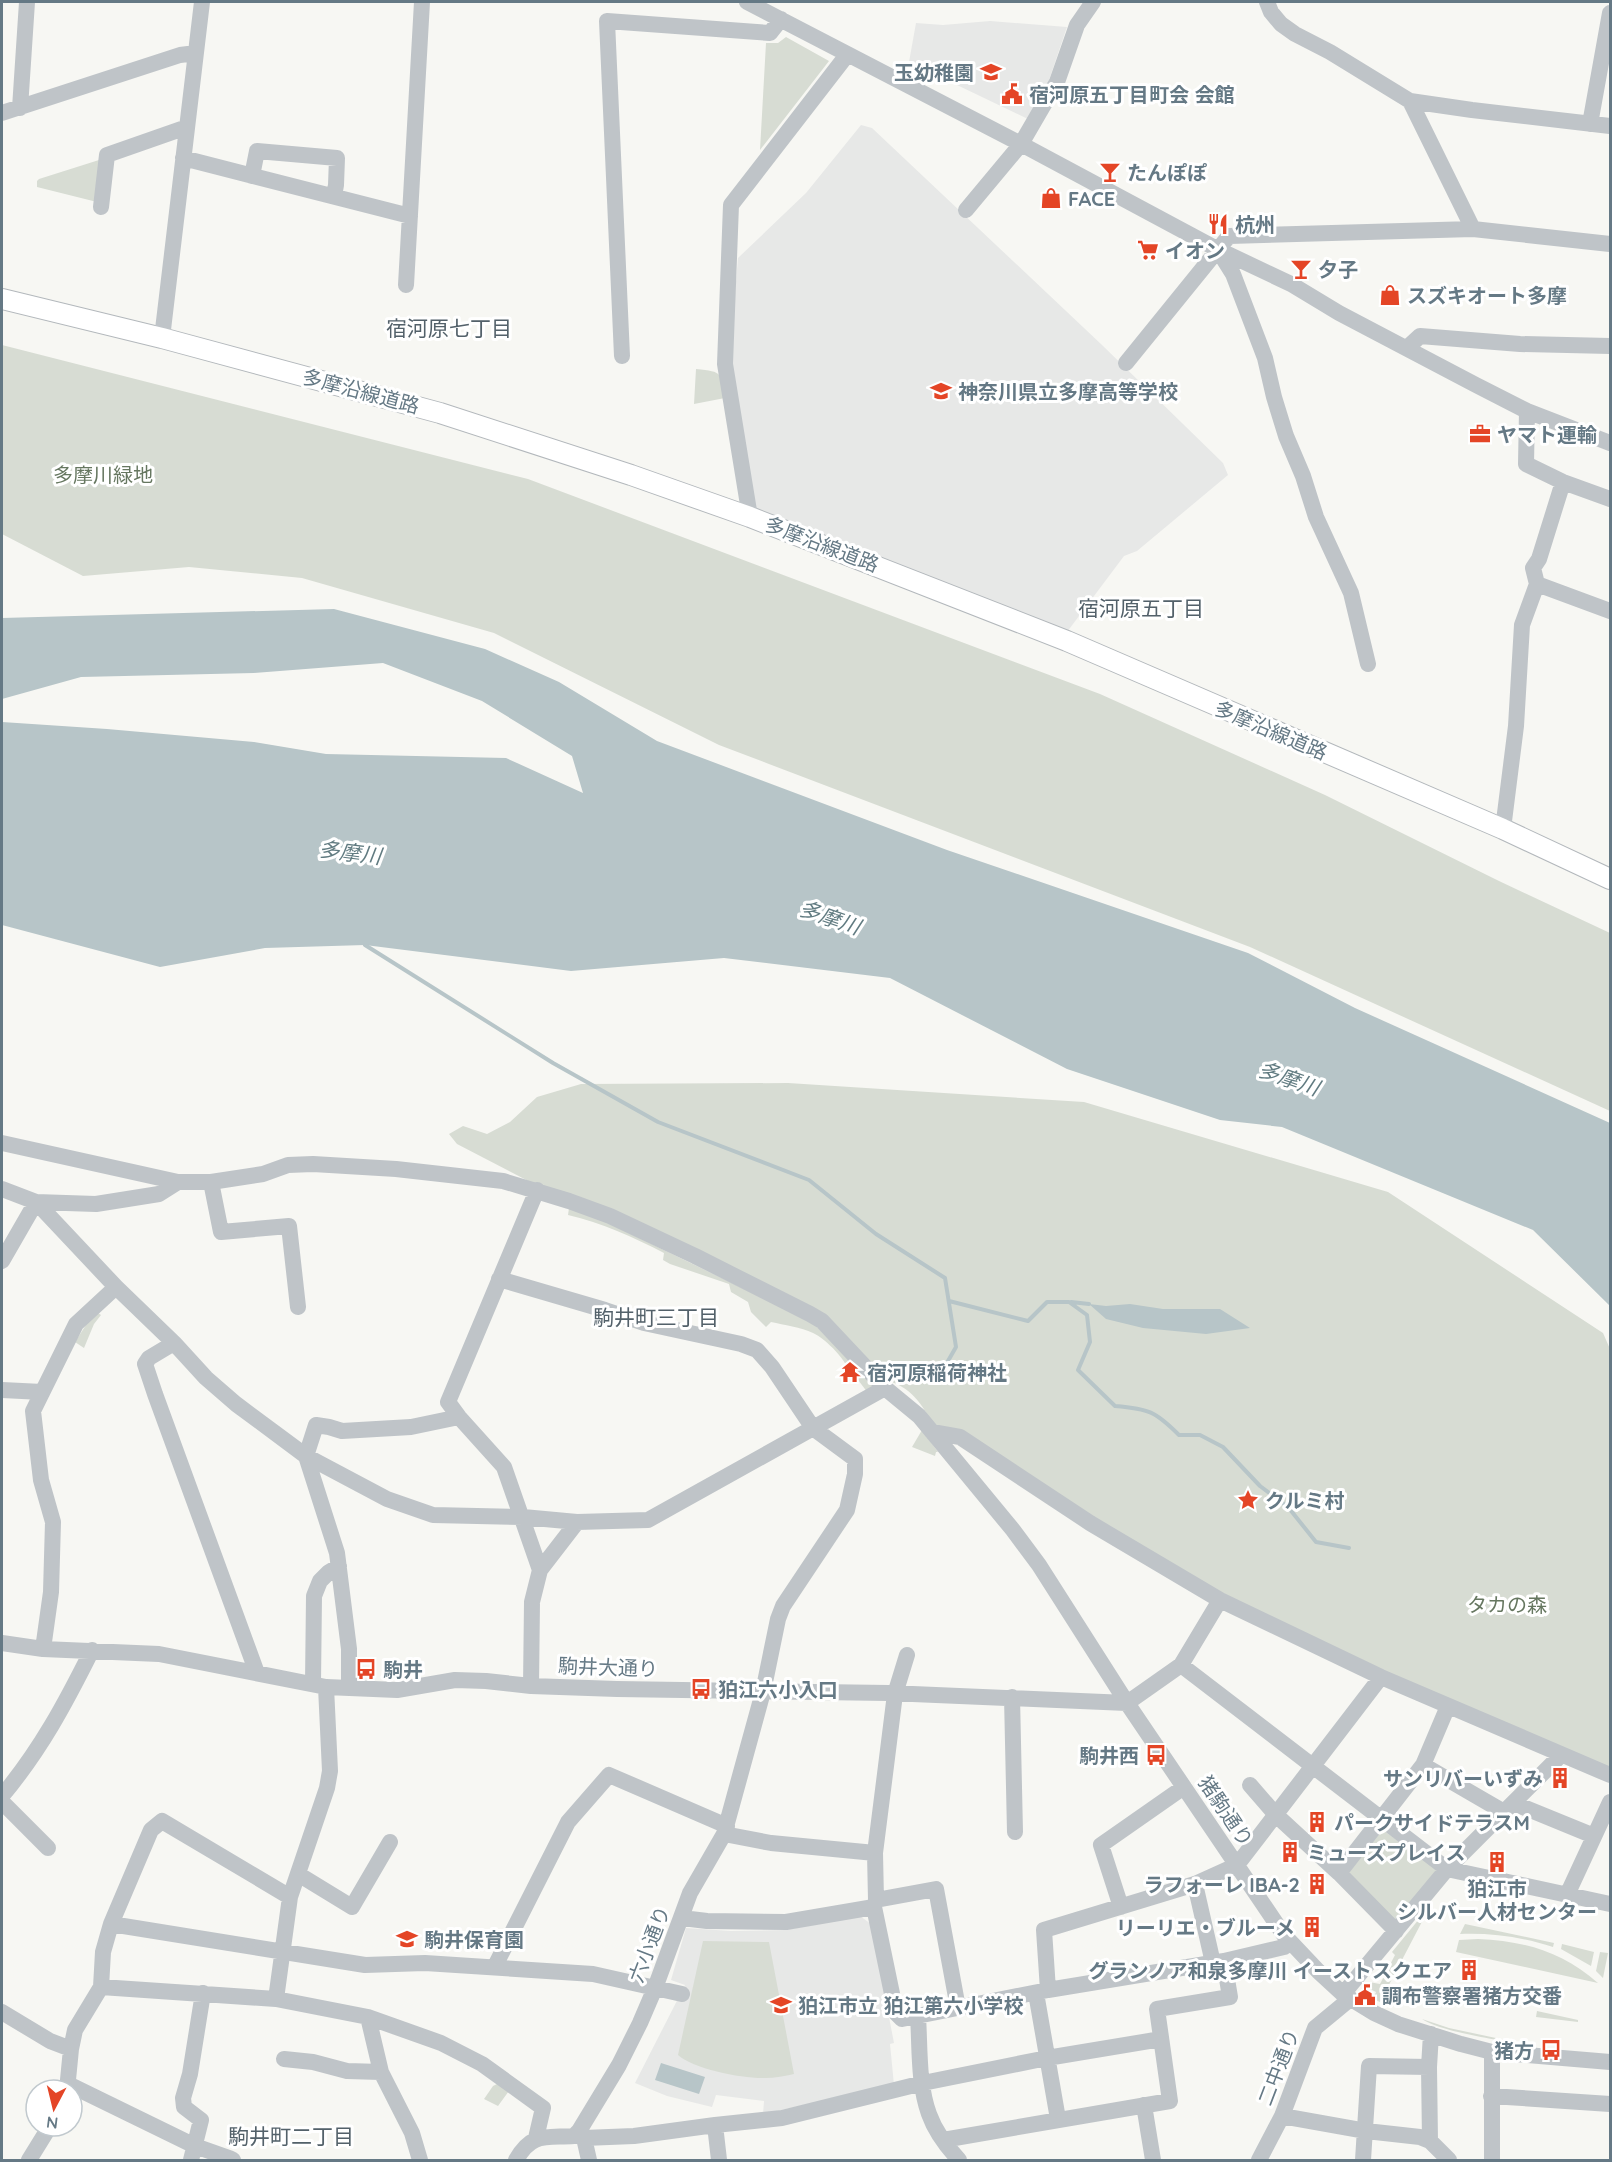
<svg xmlns="http://www.w3.org/2000/svg" width="1612" height="2162" font-family="Quicksand,'Noto Sans JP',sans-serif">
  <style>
    .built { fill: #e7e8e7 }
    .green { fill: #d7dcd3 }
    .water { fill: #b7c5c8 }
    .lines { fill: none; stroke-linecap: round; stroke-linejoin: round }
    .stream { stroke: #b7c5c8; stroke-width: 4 }
    .major-casing { stroke: #b3b8bc; stroke-width: 22 }
    .minor { stroke: #bfc4c8; stroke-width: 16 }
    .major { stroke: #fff; stroke-width: 20 }
    .labels { text-anchor: middle; dominant-baseline: central; stroke-width: 6; stroke-linejoin: round; paint-order: stroke }
    .poi-label { font-size: 20px; font-weight: bold; fill: #657985; stroke: #fff; text-anchor: start }
    .street-label { font-size: 20px; fill: #657985; stroke: #fff }
    .park-label { font-size: 20px; fill: #667760; stroke: #fff }
    .neighbourhood-label { font-size: 21px; fill: #53616a; stroke: #fff }
    .water-label { font-size: 21px; font-style: italic; fill: #617b81; stroke: #fff }
  </style>
  <rect width="100%" height="100%" fill="#f7f7f3"/>
  <!-- built -->
  <path class="built" d="M 990,21 L 1067,27 L 1048,83 L 1028,119 L 909,62 L 916,23 L 943,25 Z
    M 861,125 L 872,128 L 1102,345 L 1223,463 L 1228,475 L 1137,551 L 1124,556 L 1067,632 L 754,510 L 729,365 L 738,258 L 806,193 Z
    M 860,1916 L 871,1924 L 894,2043 L 890,2044 L 894,2085 L 763,2114 L 764,2101 L 716,2095 L 712,2107 L 667,2096 L 635,2083 L 685,1985 L 671,1980 L 686,1928 L 731,1931 L 785,1930 Z"/>
  <!-- green -->
  <path class="green" d="M 786,37 L 829,61 L 760,150 L 766,43 L 778,43 Z
    M 99,160 L 97,202 L 37,187 L 37,181 L 39,179 Z
    M 2,345 L 528,479 L 1100,694 L 1325,795 L 1499,881 L 1610,933 L 1610,1111 L 1250,947 L 719,745 L 494,633 L 302,578 L 189,567 L 83,576 L 2,534 Z
    M 696,369 C 724,372 720,372 725,398 L 694,404 Z
    M 788,1083 L 1084,1102 L 1388,1192 L 1603,1333 L 1610,1349 L 1610,1772 L 1246,1610 L 935,1427 C 921,1404 912,1386 884,1380 L 829,1322 L 534,1184 L 457,1144 L 449,1134 L 463,1126 L 487,1134 L 510,1122 L 537,1097 L 581,1084 Z
    M 569,1208 L 596,1217 L 812,1322 L 877,1387 L 868,1393 L 855,1376 L 850,1376 C 850,1363 825,1338 813,1333 C 801,1327 784,1325 771,1322 L 766,1327 L 751,1312 L 748,1302 L 731,1292 L 729,1284 L 670,1264 L 663,1260 L 664,1253 C 633,1237 602,1223 568,1215 Z
    M 95,1311 L 101,1315 L 94,1324 L 84,1348 L 75,1342 Z
    M 922,1430 L 938,1452 L 936,1452 L 935,1456 L 912,1447 Z
    M 1379,1827 L 1436,1869 L 1437,1876 L 1393,1921 L 1346,1870 Z
    M 1424,1913 L 1426,1914 L 1380,2002 L 1373,1999 L 1376,1992 L 1368,1988 L 1369,1982 L 1380,1984 L 1395,1955 L 1392,1952 Z
    M 1465,1924 L 1554,1943 L 1553,1947 C 1522,1937 1493,1933 1460,1934 Z
    M 1478,1939 C 1525,1941 1562,1952 1598,1983 L 1456,1952 L 1459,1940 Z
    M 703,1941 L 769,1942 L 794,2074 C 785,2076 775,2078 765,2078 C 744,2079 693,2069 678,2055 Z
    M 1562,1944 L 1594,1952 L 1591,1966 L 1561,1949 Z
    M 1600,1952 L 1608,1953 L 1603,1978 L 1596,1971 Z
    M 1537,2011 L 1578,2020 L 1578,2022 L 1536,2017 Z
    M 1422,2019 L 1449,2028 L 1524,2044 C 1501,2041 1438,2031 1422,2019 Z
    M 503,2081 L 511,2088 L 498,2106 L 484,2099 L 493,2086 Z"/>
  <!-- water -->
  <path class="water" d="M 334,609 L 485,649 L 559,682 L 657,741 L 947,850 L 1248,953 L 1355,1008 L 1610,1123 L 1610,1306 L 1533,1230 L 1282,1127 L 1220,1120 L 1067,1069 L 890,978 L 724,958 L 571,971 L 365,945 L 265,948 L 160,967 L 2,925 L 2,722 L 107,729 L 254,742 L 326,754 L 506,758 L 583,793 L 572,756 L 482,701 L 383,663 L 254,673 L 81,677 L 2,699 L 2,618 Z
    M 1089,1304 L 1106,1306 L 1130,1304 L 1163,1309 L 1220,1309 L 1250,1328 L 1206,1334 L 1143,1328 L 1106,1319 Z
    M 661,2063 L 705,2077 L 699,2094 L 655,2080 Z"/>
  <g class="lines">
    <!-- stream -->
    <path class="stream" d="M 365,945 L 553,1063 L 658,1122 L 809,1180 L 876,1234 L 945,1278 L 956,1347 L 936,1382
      M 949,1301 L 1028,1321 L 1047,1302 L 1069,1302 L 1087,1315 L 1090,1342 L 1078,1370 L 1115,1406 C 1149,1409 1155,1411 1179,1435 L 1200,1435 L 1223,1447 L 1260,1486 L 1288,1507 L 1316,1542 L 1349,1548
      M 1071,1302 L 1089,1304"/>
    <defs>
      <path id="major" d="M 2,299 L 162,338 L 440,413 L 631,475 L 750,517 L 1067,641 L 1503,829 L 1610,879"/>
    </defs>
    <!-- major casing -->
    <use href="#major" class="major-casing"/>
    <!-- minor -->
    <path class="minor" d="M 747,2 L 1021,144 L 1217,249 L 1291,284 L 1339,313 L 1476,385 L 1527,411 L 1610,443
      M 1267,2 L 1271,12 L 1281,24 L 1295,34 L 1330,52 L 1410,101 L 1472,110 L 1610,126
      M 1410,101 L 1473,229
      M 20,108 L 27,2
      M 2,113 L 180,55 L 196,53
      M 1590,124 L 1610,13
      M 183,158 L 410,216
      M 252,176 L 257,151 L 337,158 L 336,185 L 334,196
      M 101,207 L 107,155 L 187,127
      M 966,210 L 1021,144 L 1057,82 L 1077,25 L 1093,2
      M 1218,250 L 1233,274 L 1265,358 L 1274,397 L 1286,436 L 1303,476 L 1316,517 L 1351,593 L 1368,664
      M 406,285 L 422,2
      M 162,338 L 202,2
      M 1407,348 L 1420,336 L 1520,344 L 1610,346
      M 622,356 L 607,21 L 770,33 L 781,19
      M 1126,363 L 1229,236 L 1473,229 L 1610,244
      M 1527,411 L 1526,464 L 1563,482 L 1610,499
      M 750,517 L 725,364 L 731,205 L 847,55
      M 1537,584 L 1610,611
      M 1503,829 L 1516,726 L 1522,625 L 1537,584 L 1533,568 L 1539,559 L 1563,482
      M 2,1143 L 178,1182 L 211,1182 L 263,1174 L 288,1165 L 313,1164 L 396,1169 L 503,1181 L 569,1201 L 610,1216 L 695,1256 L 810,1314 L 822,1321 L 885,1388 L 919,1416 L 1013,1530 L 1039,1565 L 1127,1703 L 1284,1935 L 1318,1971 L 1343,1994 L 1374,2013 L 1398,2024 L 1461,2044 L 1492,2052 L 1610,2062
      M 211,1182 L 221,1232 L 289,1226 L 298,1307
      M 2,1189 L 36,1202 L 96,1204 L 159,1194 L 178,1182
      M 36,1202 L 116,1287 L 174,1343 L 206,1378 L 236,1404 L 306,1456 L 387,1499 L 433,1515 L 523,1517 L 577,1522 L 648,1520 L 885,1388
      M 2,1261 L 36,1202
      M 499,1279 L 605,1310 L 644,1323 L 741,1344 L 757,1350 L 772,1367 L 813,1428 L 855,1459 L 855,1474 L 847,1510 L 783,1606 L 778,1619 L 763,1692 L 724,1834 L 690,1893 L 655,1988 L 640,2023 L 619,2065 L 579,2131 L 574,2136 C 545,2138 532,2132 516,2160
      M 174,1343 L 149,1358 L 145,1364 L 155,1394 L 257,1673
      M 2,1390 L 42,1392
      M 932,1432 L 960,1437 L 1090,1523 L 1220,1600 L 1381,1677 L 1610,1775
      M 540,1570 L 577,1522
      M 2,1643 L 43,1649 L 159,1654 L 326,1687 L 397,1690 L 455,1680 L 486,1681 L 531,1686 L 617,1689 L 889,1693 L 1127,1703
      M 43,1649 L 51,1592 L 53,1522 L 41,1480 L 33,1411 L 76,1324 L 116,1287
      M 907,1655 L 895,1694 L 885,1774 L 875,1853 L 876,1900 L 874,1907 L 896,2013 L 902,2019 L 1048,1990 L 1224,1961 L 1284,1947 L 1290,1943
      M 1181,1665 L 1447,1869 L 1610,1904
      M 313,1683 L 314,1596 L 320,1581 L 329,1572 L 339,1566
      M 531,1686 L 532,1602 L 540,1570 L 504,1467 L 459,1417 L 448,1402 L 537,1190
      M 349,1688 L 349,1649 L 337,1553 L 306,1456 L 316,1425 L 329,1427 L 342,1431 L 411,1427 L 459,1417
      M 1012,1697 L 1015,1832
      M 1127,1703 L 1181,1665 L 1220,1600
      M 1423,1765 L 1504,1812
      M 1250,1785 L 1276,1815 L 1339,1873 L 1396,1931
      M 2,1796 C 41,1749 65,1704 92,1650
      M 2,1802 L 48,1848
      M 1513,1803 L 1594,1836
      M 724,1834 L 771,1843 L 875,1853
      M 1339,1873 L 1423,1765 L 1448,1706
      M 298,1874 L 352,1907 L 390,1842
      M 1195,1884 L 1213,1963
      M 1567,1895 L 1610,1802
      M 876,1900 L 936,1889 L 958,2008
      M 1121,1907 L 1101,1845 L 1184,1787
      M 682,1918 L 707,1921 L 786,1922 L 874,1907
      M 111,1924 L 365,1965 L 425,1963 L 593,1974 L 682,1994
      M 495,1966 L 568,1822 L 609,1775 L 727,1826
      M 101,1987 L 276,1999 L 368,2017 L 441,2043 L 482,2064 L 543,2108 L 536,2138
      M 1048,1990 L 1044,1930 L 1195,1884 L 1237,1865 L 1381,1677
      M 1036,1993 L 1058,2119
      M 1343,1994 L 1447,1869 L 1561,1755
      M 276,1999 L 290,1897 L 327,1788 L 330,1771 L 326,1687
      M 2,2012 L 50,2041 L 71,2049 L 67,2090
      M 918,2016 C 920,2047 918,2084 929,2114 C 935,2131 947,2147 959,2160
      M 368,2017 L 381,2072 L 412,2133 L 420,2160
      M 71,2049 L 75,2030 L 101,1987 L 103,1952 L 111,1924 L 151,1830 L 162,1821 L 290,1897
      M 284,2059 L 313,2062 L 347,2071 L 381,2072
      M 68,2084 L 195,2146 L 229,2158 L 233,2160
      M 1491,2096 L 1610,2104
      M 1144,2105 L 1153,2160
      M 1282,2116 L 1366,2131 L 1420,2137 L 1430,2141 L 1449,2160
      M 715,2125 L 719,2160
      M 579,2131 L 584,2138 L 589,2160
      M 584,2138 L 634,2136 L 715,2125 L 782,2118 L 923,2083 L 1047,2058 L 1161,2039
      M 943,2140 L 1170,2101 L 1157,2009 L 1230,1997 L 1224,1961
      M 1430,2141 L 1429,2067 L 1431,2034
      M 29,2160 L 50,2126
      M 191,2160 L 201,2120 L 184,2107 L 183,2098 L 190,2074 L 203,1993
      M 1259,2160 L 1282,2116 L 1315,2028 L 1350,1999
      M 1363,2160 L 1369,2066 L 1429,2067
      M 1492,2160 L 1492,2052"/>
    <!-- major -->
    <use href="#major" class="major"/>
  </g>
  <!-- icons -->
  <defs>
    <symbol id="school-bare" viewBox="-9 -9 18 18"><path d="M0-5L7-2L0 1L-7-2ZM-4 1L0 2.5L4 1V4Q0 6-4 4Z" fill="#e44526" stroke="#fff" stroke-width="2.5" paint-order="stroke"/></symbol>
    <symbol id="civic-bare" viewBox="-9 -9 18 18"><path d="M-.6-6.5H3V-4.5H.6V-3L4-1V1h2V6H-6V1h2V-1L-.6-3ZM-1.2 2.5V6h2.4V2.5Z" fill="#e44526" stroke="#fff" stroke-width="2.5" paint-order="stroke"/></symbol>
    <symbol id="bar-bare" viewBox="-9 -9 18 18"><path d="M-6-5H6L.8 .8V4.5H3.5V6h-7V4.5H-.8V.8Z" fill="#e44526" stroke="#fff" stroke-width="2.5" paint-order="stroke"/></symbol>
    <symbol id="shop-bare" viewBox="-9 -9 18 18"><path d="M-5-2.5h2.3a2.7 3.5 0 0 1 5.4 0H5L5.5 6h-11ZM-1.5-2.5h3a1.5 2.3 0 0 0-3 0Z" fill="#e44526" stroke="#fff" stroke-width="2.5" paint-order="stroke"/></symbol>
    <symbol id="restaurant-bare" viewBox="-9 -9 18 18"><path d="M-5-6h1v4h1v-4h1v4h1v-4h1v5L-1.5 .5V6h-2V.5L-5-1ZM5-6V6H3V1.5H1.5Q1.5-4 5-6Z" fill="#e44526" stroke="#fff" stroke-width="2.5" paint-order="stroke"/></symbol>
    <symbol id="supermarket-bare" viewBox="-9 -9 18 18"><path d="M-6-5.5h2.5l.6 2H6L4.5 2H-2.5L-4.4-4H-6ZM-1.5 3.2a1.3 1.3 0 1 0 .1 0ZM3 3.2a1.3 1.3 0 1 0 .1 0Z" fill="#e44526" stroke="#fff" stroke-width="2.5" paint-order="stroke"/></symbol>
    <symbol id="office-bare" viewBox="-9 -9 18 18"><path d="M-6-3h4V-5.5h4V-3h4V5H-6ZM-1-4.5V-3h2v-1.5ZM-6 0V1H6V0Z" fill="#e44526" stroke="#fff" stroke-width="2.5" paint-order="stroke"/></symbol>
    <symbol id="temple-bare" viewBox="-9 -9 18 18"><path d="M0-6L5-2H3V0L6.5 2.5H4V6H1.5V3h-3V6H-4V2.5H-6.5L-3 0V-2H-5Z" fill="#e44526" stroke="#fff" stroke-width="2.5" paint-order="stroke"/></symbol>
    <symbol id="sight-bare" viewBox="-9 -9 18 18"><path d="M0-6L1.8-2.2L6-1.7L2.9 1.2L3.7 5.4L0 3.3L-3.7 5.4L-2.9 1.2L-6-1.7L-1.8-2.2Z" fill="#e44526" stroke="#fff" stroke-width="2.5" paint-order="stroke"/></symbol>
    <symbol id="bus-bare" viewBox="-9 -9 18 18"><path d="M-5-6H5V4H4V6H2V4H-2V6H-4V4H-5ZM-3.5-4V0h7V-4ZM-3.5 1.2v1.5H-2V1.2ZM2 1.2v1.5H3.5V1.2Z" fill="#e44526" stroke="#fff" stroke-width="2.5" paint-order="stroke"/></symbol>
    <symbol id="building-bare" viewBox="-9 -9 18 18"><path d="M-4-6H4V6H1V3H-1V6H-4ZM-2.5-4.3h1.7v1.8h-1.7ZM.8-4.3h1.7v1.8H.8ZM-2.5-1h1.7V.8h-1.7ZM.8-1h1.7V.8H.8Z" fill="#e44526" stroke="#fff" stroke-width="2.5" paint-order="stroke"/></symbol>
  </defs>
  <g fill-rule="evenodd">
    <use href="#school-bare" x="976" y="57" width="30" height="30"/>
    <use href="#civic-bare" x="997" y="79" width="30" height="30"/>
    <use href="#bar-bare" x="1095" y="157" width="30" height="30"/>
    <use href="#shop-bare" x="1036" y="183" width="30" height="30"/>
    <use href="#restaurant-bare" x="1203" y="209" width="30" height="30"/>
    <use href="#supermarket-bare" x="1133" y="235" width="30" height="30"/>
    <use href="#bar-bare" x="1286" y="254" width="30" height="30"/>
    <use href="#shop-bare" x="1375" y="280" width="30" height="30"/>
    <use href="#school-bare" x="926" y="376" width="30" height="30"/>
    <use href="#office-bare" x="1465" y="419" width="30" height="30"/>
    <use href="#temple-bare" x="835" y="1357" width="30" height="30"/>
    <use href="#sight-bare" x="1233" y="1485" width="30" height="30"/>
    <use href="#bus-bare" x="351" y="1654" width="30" height="30"/>
    <use href="#bus-bare" x="686" y="1674" width="30" height="30"/>
    <use href="#bus-bare" x="1141" y="1740" width="30" height="30"/>
    <use href="#building-bare" x="1545" y="1763" width="30" height="30"/>
    <use href="#building-bare" x="1302" y="1807" width="30" height="30"/>
    <use href="#building-bare" x="1275" y="1837" width="30" height="30"/>
    <use href="#building-bare" x="1482" y="1847" width="30" height="30"/>
    <use href="#building-bare" x="1302" y="1869" width="30" height="30"/>
    <use href="#building-bare" x="1297" y="1912" width="30" height="30"/>
    <use href="#school-bare" x="392" y="1924" width="30" height="30"/>
    <use href="#building-bare" x="1454" y="1955" width="30" height="30"/>
    <use href="#civic-bare" x="1350" y="1980" width="30" height="30"/>
    <use href="#school-bare" x="766" y="1990" width="30" height="30"/>
    <use href="#bus-bare" x="1536" y="2035" width="30" height="30"/>
  </g>
  <g class="labels">
    <!-- poi labels -->
    <g class="poi-label">
      <text x="974" y="72" text-anchor="end">玉幼稚園</text>
      <text x="1029" y="94">宿河原五丁目町会 会館</text>
      <text x="1127" y="172">たんぽぽ</text>
      <text x="1068" y="198">FACE</text>
      <text x="1235" y="224">杭州</text>
      <text x="1165" y="250">イオン</text>
      <text x="1318" y="269">夕子</text>
      <text x="1407" y="295">スズキオート多摩</text>
      <text x="958" y="391">神奈川県立多摩高等学校</text>
      <text x="1497" y="434">ヤマト運輸</text>
      <text x="867" y="1372">宿河原稲荷神社</text>
      <text x="1265" y="1500">クルミ村</text>
      <text x="383" y="1669">駒井</text>
      <text x="718" y="1689">狛江六小入口</text>
      <text x="1139" y="1755" text-anchor="end">駒井西</text>
      <text x="1543" y="1778" text-anchor="end">サンリバーいずみ</text>
      <text x="1334" y="1822">パークサイドテラスM</text>
      <text x="1307" y="1852">ミューズプレイス</text>
      <text x="1300" y="1884" text-anchor="end">ラフォーレ IBA-2</text>
      <text x="1497" y="1888" text-anchor="middle">狛江市<tspan x="1497" dy="23">シルバー人材センター</tspan></text>
      <text x="1295" y="1927" text-anchor="end">リーリエ・ブルーメ</text>
      <text x="424" y="1939">駒井保育園</text>
      <text x="1452" y="1970" text-anchor="end">グランノア和泉多摩川 イーストスクエア</text>
      <text x="1382" y="1995">調布警察署猪方交番</text>
      <text x="798" y="2005">狛江市立 狛江第六小学校</text>
      <text x="1534" y="2050" text-anchor="end">猪方</text>
    </g>
    <!-- street labels -->
    <g class="street-label">
      <text transform="translate(361 391) rotate(15)">多摩沿線道路</text>
      <text transform="translate(822 544) rotate(21)">多摩沿線道路</text>
      <text transform="translate(1271 730) rotate(23)">多摩沿線道路</text>
      <text transform="translate(608 1667) rotate(2)">駒井大通り</text>
      <text transform="translate(1226 1811) rotate(56)">猪駒通り</text>
      <text transform="translate(649 1944) rotate(-69)">六小通り</text>
      <text transform="translate(1278 2067) rotate(-69)">二中通り</text>
    </g>
    <!-- park labels -->
    <g class="park-label">
      <text x="103" y="474">多摩川緑地</text>
      <text x="1507" y="1604">タカの森</text>
    </g>
    <!-- neighbourhood labels -->
    <g class="neighbourhood-label">
      <text x="449" y="328">宿河原七丁目</text>
      <text x="1141" y="608">宿河原五丁目</text>
      <text x="656" y="1317">駒井町三丁目</text>
      <text x="291" y="2136">駒井町二丁目</text>
    </g>
    <!-- water labels -->
    <g class="water-label">
      <text transform="translate(350 852) rotate(7)">多摩川</text>
      <text transform="translate(830 917) rotate(19)">多摩川</text>
      <text transform="translate(1289 1078) rotate(19)">多摩川</text>
    </g>
  </g>
  <!-- border -->
  <rect width="1612" height="2162" fill="none" stroke="#657985" stroke-width="6"/>
  <!-- north arrow -->
  <g transform="translate(54 2108) rotate(187)"><circle r="28" fill="#ffffff" stroke="#c1c9ce" stroke-width="1.5"/>
  <path d="M0-4.5L10 22L0 15L-10 22Z" fill="#e44526"/>
  <text y="-9" font-size="16" font-weight="bold" text-anchor="middle" fill="#657985">N</text>
  </g>
</svg>
